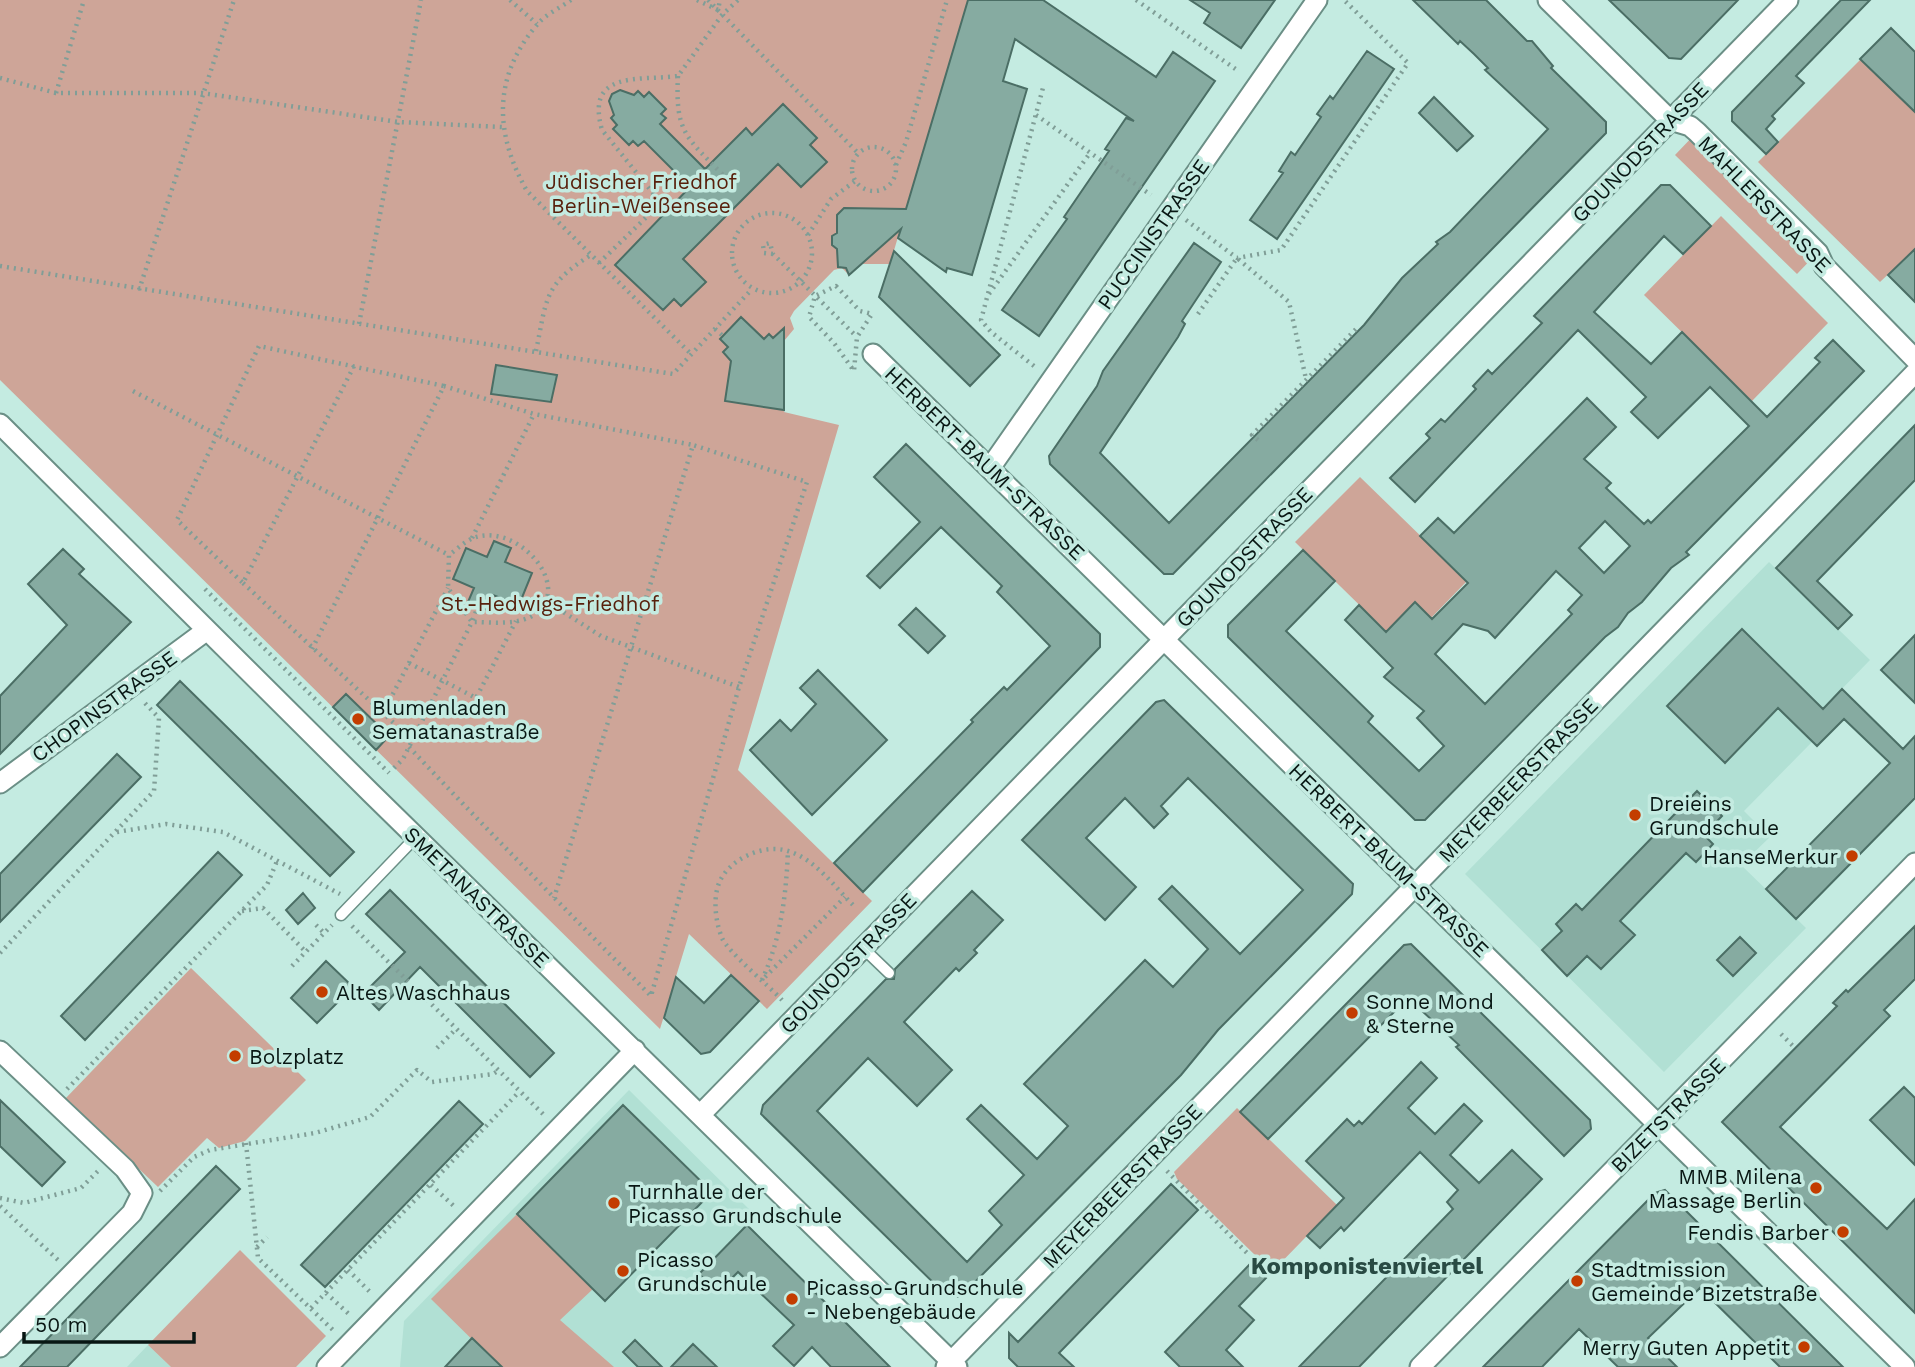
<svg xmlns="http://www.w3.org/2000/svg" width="1915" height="1367" font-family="'Work Sans',sans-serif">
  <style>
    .built { fill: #b1e0d4 }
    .green { fill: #cea598 }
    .building { fill: #86aba1; stroke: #4b6e65; stroke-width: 2; fill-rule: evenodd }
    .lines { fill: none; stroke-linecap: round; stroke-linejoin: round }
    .lane-casing { stroke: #6b8f86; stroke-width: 13 }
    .street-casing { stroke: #6b8f86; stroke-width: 23 }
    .path { stroke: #809e97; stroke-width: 4.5; stroke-dasharray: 2 5; stroke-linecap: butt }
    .lane { stroke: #fff; stroke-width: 10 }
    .street { stroke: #fff; stroke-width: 19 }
    .poi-dot { fill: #c33d00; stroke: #c4ebe1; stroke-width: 2.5 }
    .labels { text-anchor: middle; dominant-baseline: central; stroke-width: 7; stroke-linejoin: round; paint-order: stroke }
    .street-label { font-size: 21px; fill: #081613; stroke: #c4ebe1 }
    .park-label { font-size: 21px; fill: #58200c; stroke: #c4ebe1 }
    .poi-label { font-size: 21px; fill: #081613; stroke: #c4ebe1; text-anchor: start }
    .quarter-label { font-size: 24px; font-weight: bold; fill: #294b44; stroke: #c4ebe1 }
  </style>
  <rect width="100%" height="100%" fill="#c4ebe1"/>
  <!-- built -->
  <path class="built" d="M 1769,562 L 1870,660 L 1802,730 L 1813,741 L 1744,811 L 1770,837 L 1741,865 L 1806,928 L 1664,1072 L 1465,874 Z
    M 629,1090 L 756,1216 L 747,1225 L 841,1318 L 793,1367 L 400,1367 L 404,1321 Z
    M 148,1345 L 171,1367 L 127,1367 Z"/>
  <!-- green -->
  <path class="green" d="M 0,0 L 968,0 L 890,264 L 862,264 L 849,275 L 842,268 L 834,270 L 794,311 L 790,318 L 794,329 L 784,341 L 784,412 L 839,425 L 738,770 L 872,901 L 767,1009 L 689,934 L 660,1029 L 0,380 Z
    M 1861,59 L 1915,112 L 1915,249 L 1880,282 L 1758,162 Z
    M 1698,131 L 1820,250 L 1797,274 L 1675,155 Z
    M 1721,216 L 1828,323 L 1752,401 L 1644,295 Z
    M 1360,477 L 1467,581 L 1431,618 L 1415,602 L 1386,631 L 1295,542 Z
    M 191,968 L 306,1080 L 245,1141 L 219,1148 L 207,1138 L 158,1187 L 65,1099 Z
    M 1237,1108 L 1337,1205 L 1266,1278 L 1251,1263 L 1256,1256 L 1177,1179 L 1174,1172 Z
    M 517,1214 L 593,1289 L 560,1320 L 614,1367 L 500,1367 L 431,1299 Z
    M 240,1250 L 326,1336 L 296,1367 L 171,1367 L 148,1345 Z"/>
  <!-- building -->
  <path class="building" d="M 968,0 L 1043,0 L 1156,77 L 1173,52 L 1215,81 L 1039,336 L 1002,310 L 1067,219 L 1064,217 L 1109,151 L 1105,149 L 1126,118 L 1134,121 L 1015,39 L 1003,81 L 1027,89 L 972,275 L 947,268 L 946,272 L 898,238 L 901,229 L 849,275 L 846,268 L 838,267 L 837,249 L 832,245 L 832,236 L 837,233 L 837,215 L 844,208 L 906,209 Z
    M 1190,0 L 1275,0 L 1241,48 L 1204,23 L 1210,13 Z
    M 1413,0 L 1486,0 L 1527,41 L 1532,41 L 1553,66 L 1551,68 L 1606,122 L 1606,133 L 1173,574 L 1164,574 L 1050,464 L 1049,456 L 1097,386 L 1103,371 L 1194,243 L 1221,262 L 1182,321 L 1185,324 L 1178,337 L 1100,453 L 1169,523 L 1364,325 L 1402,278 L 1438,244 L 1436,242 L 1450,232 L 1548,129 L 1485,70 L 1488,68 L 1474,54 L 1460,41 L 1458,44 Z
    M 1609,0 L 1738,0 L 1681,59 L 1669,58 Z
    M 1841,0 L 1870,0 L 1796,76 L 1804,83 L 1772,116 L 1775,119 L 1766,129 L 1778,142 L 1766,154 L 1732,121 L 1732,112 Z
    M 1891,28 L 1915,52 L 1915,112 L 1860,59 Z
    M 1367,51 L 1394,69 L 1277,239 L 1250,220 L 1283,173 L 1279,171 L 1291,152 L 1295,155 L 1321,117 L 1317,114 L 1330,96 L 1333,99 Z
    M 620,90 L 634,95 L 638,91 L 644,97 L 649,92 L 666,109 L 661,114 L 666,118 L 660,124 L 705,169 L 746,128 L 752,135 L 783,104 L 817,138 L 810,145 L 827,162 L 801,187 L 778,164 L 683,259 L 706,282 L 681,306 L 674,299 L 663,310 L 615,265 L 690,187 L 644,141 L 638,146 L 633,141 L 629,145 L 613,129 L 617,125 L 611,118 L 614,115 L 609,101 L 612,94 Z
    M 1434,97 L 1473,136 L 1457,151 L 1419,113 Z
    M 1661,185 L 1670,185 L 1711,226 L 1683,254 L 1664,236 L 1594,312 L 1651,364 L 1682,332 L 1767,417 L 1820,362 L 1815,358 L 1833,340 L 1864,371 L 1697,541 L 1686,552 L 1689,555 L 1671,568 L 1642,602 L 1628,613 L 1618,627 L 1605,637 L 1425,820 L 1415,820 L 1228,637 L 1228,625 L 1303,550 L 1335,581 L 1286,631 L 1373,716 L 1368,722 L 1419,771 L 1444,746 L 1417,718 L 1424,711 L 1384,677 L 1393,668 L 1345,620 L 1359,605 L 1386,632 L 1415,602 L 1432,619 L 1468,583 L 1420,536 L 1438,518 L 1454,533 L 1587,398 L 1616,427 L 1584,459 L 1611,483 L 1606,488 L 1644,524 L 1648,520 L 1651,523 L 1749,426 L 1710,387 L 1658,438 L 1631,412 L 1646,397 L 1578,330 L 1415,502 L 1390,478 L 1430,438 L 1426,434 L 1441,419 L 1445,422 L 1476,389 L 1473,386 L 1488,370 L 1492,374 L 1542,323 L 1534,316 ZM 1605,521 L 1630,546 L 1604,573 L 1579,548 ZM 1556,571 L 1582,595 L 1568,610 L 1572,614 L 1485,704 L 1435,654 L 1463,624 L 1488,631 L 1495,638 Z
    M 1915,249 L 1915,302 L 1888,275 Z
    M 894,251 L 1000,355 L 970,386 L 879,297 Z
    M 741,317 L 764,339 L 769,334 L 773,338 L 784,328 L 784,410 L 725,401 L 731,361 L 723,352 L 728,347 L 720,339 Z
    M 496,365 L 557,375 L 551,402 L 491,394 Z
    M 1915,425 L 1915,480 L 1817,581 L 1852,615 L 1838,629 L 1776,568 Z
    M 906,444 L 1100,634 L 1100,647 L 863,892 L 834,863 L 973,722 L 971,720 L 1004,687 L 1007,690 L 1050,646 L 997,592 L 1002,586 L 941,527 L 880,588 L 867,576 L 920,522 L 874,477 Z
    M 494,541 L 511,548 L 505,562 L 532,573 L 519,605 L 493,595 L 487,610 L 468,602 L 474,588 L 453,579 L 466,548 L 487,557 Z
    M 63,549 L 84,569 L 79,574 L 131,622 L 0,754 L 0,696 L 67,625 L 28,584 Z
    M 916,608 L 945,636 L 928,653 L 899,625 Z
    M 1742,629 L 1823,709 L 1842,689 L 1903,749 L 1915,736 L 1915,798 L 1796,919 L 1766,889 L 1890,763 L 1844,719 L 1817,746 L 1778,708 L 1725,763 L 1667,706 Z
    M 1915,635 L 1915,703 L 1881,670 Z
    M 818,670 L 887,740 L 812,815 L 750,750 L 780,720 L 791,731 L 816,704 L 800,688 Z
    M 180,681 L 354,852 L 330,876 L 157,705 Z
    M 346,694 L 389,736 L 376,750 L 333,707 Z
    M 1164,700 L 1353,884 L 1352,894 L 1218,1030 L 1181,1075 L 960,1297 L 948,1297 L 761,1114 L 763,1105 L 886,979 L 894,979 L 895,969 L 972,891 L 1003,920 L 974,950 L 977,953 L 959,971 L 956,968 L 904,1022 L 952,1070 L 917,1106 L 868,1058 L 817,1111 L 967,1262 L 1002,1225 L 989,1211 L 1024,1175 L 967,1119 L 981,1105 L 1037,1159 L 1068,1126 L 1024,1084 L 1145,960 L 1173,987 L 1208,949 L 1159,899 L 1172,886 L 1240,954 L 1303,890 L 1188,778 L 1161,806 L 1168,814 L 1154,828 L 1125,798 L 1086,838 L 1136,887 L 1105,920 L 1022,840 L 1156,702 Z
    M 117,754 L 141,777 L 0,922 L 0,874 Z
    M 1697,791 L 1722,816 L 1704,835 L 1713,844 L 1696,862 L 1686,853 L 1620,921 L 1635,935 L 1601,969 L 1587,956 L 1567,976 L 1542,950 L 1562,931 L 1556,924 L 1576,904 L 1582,910 Z
    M 218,852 L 242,875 L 85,1040 L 61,1016 Z
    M 390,890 L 554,1053 L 530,1077 L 420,967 L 379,1010 L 363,994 L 405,952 L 366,914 Z
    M 303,893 L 315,908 L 298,924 L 286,910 Z
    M 1915,926 L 1915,979 L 1884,1010 L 1890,1016 L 1780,1127 L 1887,1229 L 1915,1199 L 1915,1313 L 1722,1122 L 1837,1006 L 1833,1003 L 1846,990 L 1848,992 Z
    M 1740,937 L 1756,953 L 1733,976 L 1717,960 Z
    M 1411,944 L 1590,1120 L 1591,1129 L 1564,1156 L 1456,1047 L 1459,1045 L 1408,998 L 1268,1139 L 1240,1112 L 1404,945 Z
    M 326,961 L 353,987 L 317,1023 L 291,998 Z
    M 731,975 L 759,1001 L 710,1052 L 701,1054 L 664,1018 L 676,977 L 704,1003 Z
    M 1421,1062 L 1437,1078 L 1408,1108 L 1435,1134 L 1464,1104 L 1482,1121 L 1450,1155 L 1479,1183 L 1512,1150 L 1542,1179 L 1359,1367 L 1299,1367 L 1453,1209 L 1447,1202 L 1458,1190 L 1420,1152 L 1344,1231 L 1341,1227 L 1320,1248 L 1307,1236 L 1344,1198 L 1306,1161 L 1347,1119 L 1354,1126 L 1359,1121 L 1362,1124 Z
    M 1904,1087 L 1915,1098 L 1915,1165 L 1870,1120 Z
    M 0,1100 L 65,1162 L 42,1186 L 0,1146 Z
    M 459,1101 L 483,1124 L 325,1287 L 301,1265 Z
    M 623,1105 L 712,1192 L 605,1301 L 517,1214 Z
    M 216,1166 L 240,1189 L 67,1367 L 20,1367 Z
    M 1171,1184 L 1198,1210 L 1059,1353 L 1074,1367 L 1018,1367 L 1009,1358 L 1009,1333 L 1018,1342 Z
    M 1665,1190 L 1843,1367 L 1780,1367 L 1700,1288 L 1648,1338 L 1677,1367 L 1618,1367 L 1579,1329 L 1542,1367 L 1483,1367 L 1655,1193 Z
    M 747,1225 L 841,1318 L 890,1367 L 831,1367 L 812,1347 L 794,1366 L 773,1346 L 794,1325 L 738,1272 L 718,1292 L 699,1274 Z
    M 1251,1263 L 1266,1278 L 1239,1306 L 1254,1320 L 1226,1350 L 1243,1367 L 1180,1367 L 1165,1352 Z
    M 472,1338 L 502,1367 L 445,1367 Z
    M 635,1340 L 662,1367 L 638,1367 L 623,1352 Z
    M 693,1344 L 717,1367 L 671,1367 Z"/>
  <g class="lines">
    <defs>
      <path id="lane" d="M 341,915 L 416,837
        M 863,948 L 889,973"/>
      <path id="street" d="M 1548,0 L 1670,120 L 1690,126 L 1697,132 L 1818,253 L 1824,266 L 1915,359
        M 873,354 L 1905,1367
        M 0,424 L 371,793 L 957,1367
        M 990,468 L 1317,0
        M 0,783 L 207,630
        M 0,1051 L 125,1169 L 142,1193 L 132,1213 L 0,1347
        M 700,1115 L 1788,0
        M 327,1367 L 635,1050
        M 946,1367 L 1915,373
        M 1420,1367 L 1915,863"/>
    </defs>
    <!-- lane casing -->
    <use href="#lane" class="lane-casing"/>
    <!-- street casing -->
    <use href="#street" class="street-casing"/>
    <!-- path -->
    <path class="path" d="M 510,0 L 537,24
      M 571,0 C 560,8 544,15 536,26 C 492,78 495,135 527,191 L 691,354
      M 697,0 L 718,10 L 720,0
      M 708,0 L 858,153
      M 1136,0 L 1237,70
      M 678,76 C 675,132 686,137 723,175
      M 0,78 L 56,93 L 202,93 L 398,122 L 502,127
      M 56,93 L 84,0
      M 1036,115 L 1151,195
      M852 169a22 22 0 1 1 44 0a22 22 0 1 1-44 0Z
      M 896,165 L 906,142 L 947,0
      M732 253a40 40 0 1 1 80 0a40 40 0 1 1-80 0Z
      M 1186,220 L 1237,258 L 1281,250 L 1408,63 L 1344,0
      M 808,235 L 831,199 L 855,181
      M 773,254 L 764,253 L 763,245 L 770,243 L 773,254 L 857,337
      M 599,263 L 661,203 L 602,130 C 585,70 638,81 678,76 L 722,15 L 738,0
      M 0,266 L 673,374 L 752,289
      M 836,286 L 860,311 L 872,314 L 857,337 L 854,371 L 834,343 L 809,317 L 815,296 Z
      M 139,290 L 234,0
      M 989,294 L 1090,153
      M 1198,314 L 1237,258 L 1289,302 L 1306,379
      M 359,324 L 421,0
      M 715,329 L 723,336
      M 536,351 C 547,299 543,285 591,255
      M 354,366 L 243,583 L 177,520 L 259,346 L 444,386
      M 1034,366 L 991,332 L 981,320 L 1044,84
      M 133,391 L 449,555
      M 1258,440 L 1252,435 L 1359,326
      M 472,538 L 534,414
      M 243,583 L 411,739
      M 205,589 L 389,773
      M 546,601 L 601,636 L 739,687
      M 312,649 L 444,386 L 534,414 L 693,445
      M 409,663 L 476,698 L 516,621
      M 383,713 L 448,588
      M 409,747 C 488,831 570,914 651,996 L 739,687 L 807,482 L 693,445 L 554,898
      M 394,768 L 403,759 L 472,622 L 448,588 L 449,555 C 456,550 463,543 471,539 C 515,519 575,586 535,614 C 519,626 491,622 472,622 L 478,606
      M 117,832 L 166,824 L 223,832 L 340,894
      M 242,911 L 263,908 L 306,952
      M 316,925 L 324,933
      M 352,926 L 545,1116
      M 0,953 L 154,791 L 159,718 L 142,700
      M 292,966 L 332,925
      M 765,977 L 845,897
      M 762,980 C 781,938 786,896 788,851
      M 782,1000 C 769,986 728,952 722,938 C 716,923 713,902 718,886 C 726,860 763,843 788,851 C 815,859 834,886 853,905
      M 1781,1034 L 1795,1048
      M 437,1048 L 456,1029
      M 67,1089 L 267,885 L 277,861
      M 246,1143 L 258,1258 L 335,1332
      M 1167,1171 L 1249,1255
      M 431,1185 L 456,1208
      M 160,1191 L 194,1157 L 210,1150 L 315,1133 L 370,1117 L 417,1070 L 432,1082 L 493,1074 L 498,1071
      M 0,1198 L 24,1203 L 81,1188 L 98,1171
      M 0,1206 L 58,1260
      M 257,1247 L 267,1237
      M 348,1270 L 372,1294
      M 326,1293 L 351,1316
      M 311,1308 L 519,1092"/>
    <!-- lane -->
    <use href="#lane" class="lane"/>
    <!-- street -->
    <use href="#street" class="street"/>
  </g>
  <!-- markers -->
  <g class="poi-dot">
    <circle cx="358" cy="719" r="7"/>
    <circle cx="1635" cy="815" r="7"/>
    <circle cx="1852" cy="856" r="7"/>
    <circle cx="322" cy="992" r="7"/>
    <circle cx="1352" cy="1013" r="7"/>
    <circle cx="235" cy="1056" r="7"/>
    <circle cx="1816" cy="1188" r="7"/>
    <circle cx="614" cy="1203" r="7"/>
    <circle cx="1843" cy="1232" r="7"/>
    <circle cx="623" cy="1271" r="7"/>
    <circle cx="1577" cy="1281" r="7"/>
    <circle cx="792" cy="1299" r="7"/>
    <circle cx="1804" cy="1347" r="7"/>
  </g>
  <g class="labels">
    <!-- street labels -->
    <g class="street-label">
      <text transform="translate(1640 152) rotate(-46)">GOUNODSTRASSE</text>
      <text transform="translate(1765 204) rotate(46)">MAHLERSTRASSE</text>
      <text transform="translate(1153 234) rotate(-55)">PUCCINISTRASSE</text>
      <text transform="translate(985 463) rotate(44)">HERBERT-BAUM-STRASSE</text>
      <text transform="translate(1244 557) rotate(-46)">GOUNODSTRASSE</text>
      <text transform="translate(104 706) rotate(-36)">CHOPINSTRASSE</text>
      <text transform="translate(1518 780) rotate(-46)">MEYERBEERSTRASSE</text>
      <text transform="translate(1389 860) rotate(44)">HERBERT-BAUM-STRASSE</text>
      <text transform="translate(477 897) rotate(44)">SMETANASTRASSE</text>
      <text transform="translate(848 963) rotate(-46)">GOUNODSTRASSE</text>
      <text transform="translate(1668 1115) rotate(-45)">BIZETSTRASSE</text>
      <text transform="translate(1122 1186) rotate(-46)">MEYERBEERSTRASSE</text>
    </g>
    <!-- park labels -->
    <g class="park-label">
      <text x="641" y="181">Jüdischer Friedhof<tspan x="641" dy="24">Berlin-Weißensee</tspan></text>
      <text x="550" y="603">St.-Hedwigs-Friedhof</text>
    </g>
    <!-- poi labels -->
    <g class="poi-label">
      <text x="372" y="707">Blumenladen<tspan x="372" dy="24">Sematanastraße</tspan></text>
      <text x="1649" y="803">Dreieins<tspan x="1649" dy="24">Grundschule</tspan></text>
      <text x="1838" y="856" text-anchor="end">HanseMerkur</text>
      <text x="336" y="992">Altes Waschhaus</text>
      <text x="1366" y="1001">Sonne Mond<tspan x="1366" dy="24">&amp; Sterne</tspan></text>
      <text x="249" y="1056">Bolzplatz</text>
      <text x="1802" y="1176" text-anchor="end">MMB Milena<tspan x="1802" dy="24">Massage Berlin</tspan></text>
      <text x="628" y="1191">Turnhalle der<tspan x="628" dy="24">Picasso Grundschule</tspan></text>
      <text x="1829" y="1232" text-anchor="end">Fendis Barber</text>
      <text x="637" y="1259">Picasso<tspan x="637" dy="24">Grundschule</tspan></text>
      <text x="1591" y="1269">Stadtmission<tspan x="1591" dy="24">Gemeinde Bizetstraße</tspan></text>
      <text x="806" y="1287">Picasso-Grundschule<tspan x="806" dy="24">- Nebengebäude</tspan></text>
      <text x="1790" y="1347" text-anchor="end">Merry Guten Appetit</text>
    </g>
    <!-- quarter labels -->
    <g class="quarter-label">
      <text x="1367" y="1266">Komponistenviertel</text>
    </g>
  </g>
  <!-- scale -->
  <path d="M24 1332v10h170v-10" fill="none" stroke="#081613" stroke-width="3.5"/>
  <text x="35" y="1332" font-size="21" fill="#081613" stroke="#c4ebe1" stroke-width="5" paint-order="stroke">50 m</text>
</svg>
